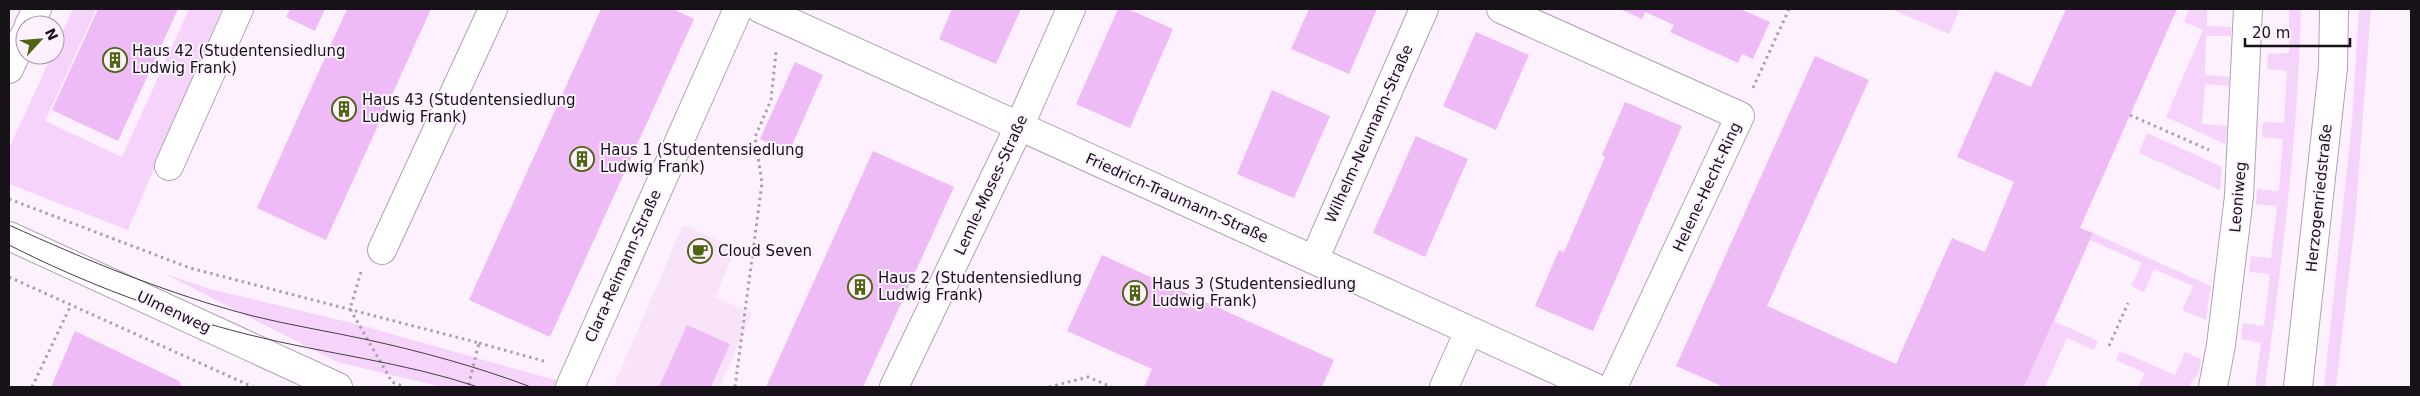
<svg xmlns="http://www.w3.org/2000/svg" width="2420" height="396" font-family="'DejaVu Sans',sans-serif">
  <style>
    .built { fill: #f8e3fb }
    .green { fill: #f6d3fa }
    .building { fill: #efbbf7 }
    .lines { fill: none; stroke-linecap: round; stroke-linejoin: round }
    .minor-casing { stroke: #b0a1b2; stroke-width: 30 }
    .path { stroke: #a9a0ab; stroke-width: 3; stroke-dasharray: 2.5 4; stroke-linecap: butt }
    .minor { stroke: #fff; stroke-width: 28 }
    .tram { stroke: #443e45; stroke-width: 1 }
    .labels { text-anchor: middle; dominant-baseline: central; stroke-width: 4; stroke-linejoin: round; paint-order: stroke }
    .poi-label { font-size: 15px; fill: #171218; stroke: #fdf1ff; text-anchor: start }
    .street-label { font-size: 15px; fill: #171218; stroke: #fdf1ff }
  </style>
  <rect width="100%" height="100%" fill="#fdf1ff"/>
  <!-- built -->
  <path class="built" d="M 683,225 L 736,248 L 715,297 L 752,313 L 720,387 L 613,387 Z"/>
  <!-- green -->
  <path class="green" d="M 73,9 L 96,9 L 45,121 L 122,157 L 189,9 L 222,9 L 128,230 L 9,184 L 9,148 L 52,55 L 55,55 L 55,48 Z
    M 1891,9 L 1960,9 L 1949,34 Z
    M 2189,9 L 2207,9 L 2207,26 L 2231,27 L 2231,36 L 2206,36 L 2205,75 L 2230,77 L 2229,86 L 2205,84 L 2202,124 L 2227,126 L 2225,144 L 2166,117 L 2203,30 L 2184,22 Z
    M 2289,9 L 2301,9 C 2298,135 2282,262 2265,387 L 2255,387 L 2261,343 L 2241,339 L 2243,323 L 2264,326 L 2270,274 L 2249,272 L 2251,256 L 2271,258 L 2277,206 L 2256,204 L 2257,189 L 2279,191 L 2283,139 L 2262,137 L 2263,122 L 2284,123 L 2287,71 L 2267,69 L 2268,54 L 2289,53 Z
    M 2359,9 L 2371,9 L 2355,222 L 2336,387 L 2324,387 L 2352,121 Z
    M 2147,133 L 2222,167 L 2220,190 L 2139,153 Z
    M 2093,233 L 2211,286 L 2206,320 L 2182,310 L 2193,286 L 2154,269 L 2144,292 L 2131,286 L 2142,263 L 2090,240 Z
    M 165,274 L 210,289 L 360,325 L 558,381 L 555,387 L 442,387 L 337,362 Z
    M 2054,321 L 2098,341 L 2094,350 L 2067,338 L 2045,387 L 2024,387 Z
    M 2120,351 L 2175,375 L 2185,352 L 2201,359 L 2199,372 L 2188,387 L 2138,387 L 2145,373 L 2116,360 Z"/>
  <!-- building -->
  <path class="building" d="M 98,9 L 178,9 L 118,141 L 52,110 Z
    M 290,9 L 325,9 L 315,31 L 286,17 Z
    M 347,9 L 431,9 L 326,240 L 257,208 Z
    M 601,9 L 673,9 L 694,19 L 550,337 L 469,300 Z
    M 952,9 L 1021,9 L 996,64 L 939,39 Z
    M 1118,9 L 1128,9 L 1173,29 L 1130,128 L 1076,104 Z
    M 1309,9 L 1377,9 L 1349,74 L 1291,49 Z
    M 1620,9 L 1740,9 L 1770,22 L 1753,59 L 1742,54 L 1738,63 L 1670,32 L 1674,25 L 1645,12 L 1642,19 Z
    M 2066,9 L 2177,9 L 2080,228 L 2093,233 L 2024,387 L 1724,387 L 1676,366 L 1815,56 L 1869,80 L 1767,306 L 1896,364 L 1952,238 L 1985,252 L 2014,182 L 1957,157 L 1995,71 L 2031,87 Z
    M 1476,32 L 1529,55 L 1496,130 L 1443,106 Z
    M 795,62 L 823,75 L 789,152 L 760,139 Z
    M 1272,90 L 1330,116 L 1294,198 L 1237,174 Z
    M 1625,102 L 1682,126 L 1593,331 L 1535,306 L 1559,250 L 1564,252 L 1605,157 L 1602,155 Z
    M 1416,136 L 1468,159 L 1425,257 L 1373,233 Z
    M 873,151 L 954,187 L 863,387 L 766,387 Z
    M 1102,255 L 1334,360 L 1322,387 L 1144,387 L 1152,369 L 1067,331 Z
    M 687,325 L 730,344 L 711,387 L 659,387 Z
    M 75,331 L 179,381 L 182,387 L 51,387 Z"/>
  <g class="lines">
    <defs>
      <path id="minor" d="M 761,9 L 1594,387
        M 1501,9 L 1740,116 L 1613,387
        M 29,25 L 37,9
        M 9,69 L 25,34
        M 169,166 L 239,9
        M 9,236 L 338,387
        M 382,250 L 493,9
        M 1314,260 L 1424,9
        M 570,387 L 738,9
        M 894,387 L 1019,127 L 1071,9
        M 1444,387 L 1469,331
        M 2213,387 L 2221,345 L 2239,196 L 2248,9
        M 2298,387 L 2333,68 L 2334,9"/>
    </defs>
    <!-- minor casing -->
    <use href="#minor" class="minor-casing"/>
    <!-- path -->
    <path class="path" d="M 1753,88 L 1789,9
      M 2130,115 L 2209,150
      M 9,199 L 190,268 L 479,343 L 468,387
      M 361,272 L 350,309 L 392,382 L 405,387
      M 9,277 L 253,387
      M 479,343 L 547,362
      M 2109,346 L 2128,303
      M 32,387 L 71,305
      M 735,387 L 762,183 L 755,137 L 771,100 L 776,52
      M 1049,387 L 1088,377 L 1112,387"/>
    <!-- minor -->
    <use href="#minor" class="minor"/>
    <!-- tram -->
    <path class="tram" d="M 9,225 C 88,261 168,294 253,316 C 289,325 327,331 364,339 C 420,351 478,367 531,387
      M 9,245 C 86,284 166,314 250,335 C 326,354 404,362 478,387"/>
  </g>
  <!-- icons -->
  <defs>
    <symbol id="building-ring" viewBox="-11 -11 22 22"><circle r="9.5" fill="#fdf1ff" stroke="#4e6411" stroke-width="1.5"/><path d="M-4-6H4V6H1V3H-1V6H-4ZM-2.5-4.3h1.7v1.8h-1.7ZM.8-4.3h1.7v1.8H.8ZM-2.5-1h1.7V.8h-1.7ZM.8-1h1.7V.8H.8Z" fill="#4e6411"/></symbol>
    <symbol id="cafe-ring" viewBox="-11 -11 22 22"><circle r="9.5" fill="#fdf1ff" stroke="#4e6411" stroke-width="1.5"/><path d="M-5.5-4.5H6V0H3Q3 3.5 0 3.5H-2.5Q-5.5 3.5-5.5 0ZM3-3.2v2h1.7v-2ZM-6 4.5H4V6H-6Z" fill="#4e6411"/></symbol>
  </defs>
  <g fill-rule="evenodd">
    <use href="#building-ring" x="101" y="46" width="28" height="28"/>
    <use href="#building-ring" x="330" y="95" width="28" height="28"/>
    <use href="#building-ring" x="568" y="145" width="28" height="28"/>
    <use href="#cafe-ring" x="686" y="237" width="28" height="28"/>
    <use href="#building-ring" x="846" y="273" width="28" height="28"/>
    <use href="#building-ring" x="1121" y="279" width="28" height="28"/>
  </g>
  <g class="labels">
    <!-- poi labels -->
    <g class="poi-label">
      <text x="132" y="51">Haus 42 (Studentensiedlung<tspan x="132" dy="17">Ludwig Frank)</tspan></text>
      <text x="362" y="100">Haus 43 (Studentensiedlung<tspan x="362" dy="17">Ludwig Frank)</tspan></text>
      <text x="600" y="150">Haus 1 (Studentensiedlung<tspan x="600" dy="17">Ludwig Frank)</tspan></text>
      <text x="718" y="251">Cloud Seven</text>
      <text x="878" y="278">Haus 2 (Studentensiedlung<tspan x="878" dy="17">Ludwig Frank)</tspan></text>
      <text x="1152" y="284">Haus 3 (Studentensiedlung<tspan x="1152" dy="17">Ludwig Frank)</tspan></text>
    </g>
    <!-- street labels -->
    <g class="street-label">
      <text transform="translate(1369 134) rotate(-66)">Wilhelm-Neumann-Straße</text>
      <text transform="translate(991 185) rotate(-65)">Lemle-Moses-Straße</text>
      <text transform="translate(1707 187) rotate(-65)">Helene-Hecht-Ring</text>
      <text transform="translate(2238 197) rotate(-85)">Leoniweg</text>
      <text transform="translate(1177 198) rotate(24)">Friedrich-Traumann-Straße</text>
      <text transform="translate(2319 198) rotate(-84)">Herzogenriedstraße</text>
      <text transform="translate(623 266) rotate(-66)">Clara-Reimann-Straße</text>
      <text transform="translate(174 312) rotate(25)">Ulmenweg</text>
    </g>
  </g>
  <!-- border -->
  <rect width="2420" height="396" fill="none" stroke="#171218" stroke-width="20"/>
  <!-- north arrow -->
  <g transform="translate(40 40) rotate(64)"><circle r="24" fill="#fdf1ff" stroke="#a198a3"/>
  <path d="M0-4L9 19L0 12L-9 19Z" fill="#4e6411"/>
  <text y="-8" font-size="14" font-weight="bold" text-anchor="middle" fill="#171218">N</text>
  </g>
  <!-- scale -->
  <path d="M2245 38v8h105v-8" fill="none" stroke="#171218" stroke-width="2.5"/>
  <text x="2252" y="38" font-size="15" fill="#171218" stroke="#fdf1ff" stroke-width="4" paint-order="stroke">20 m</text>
</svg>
